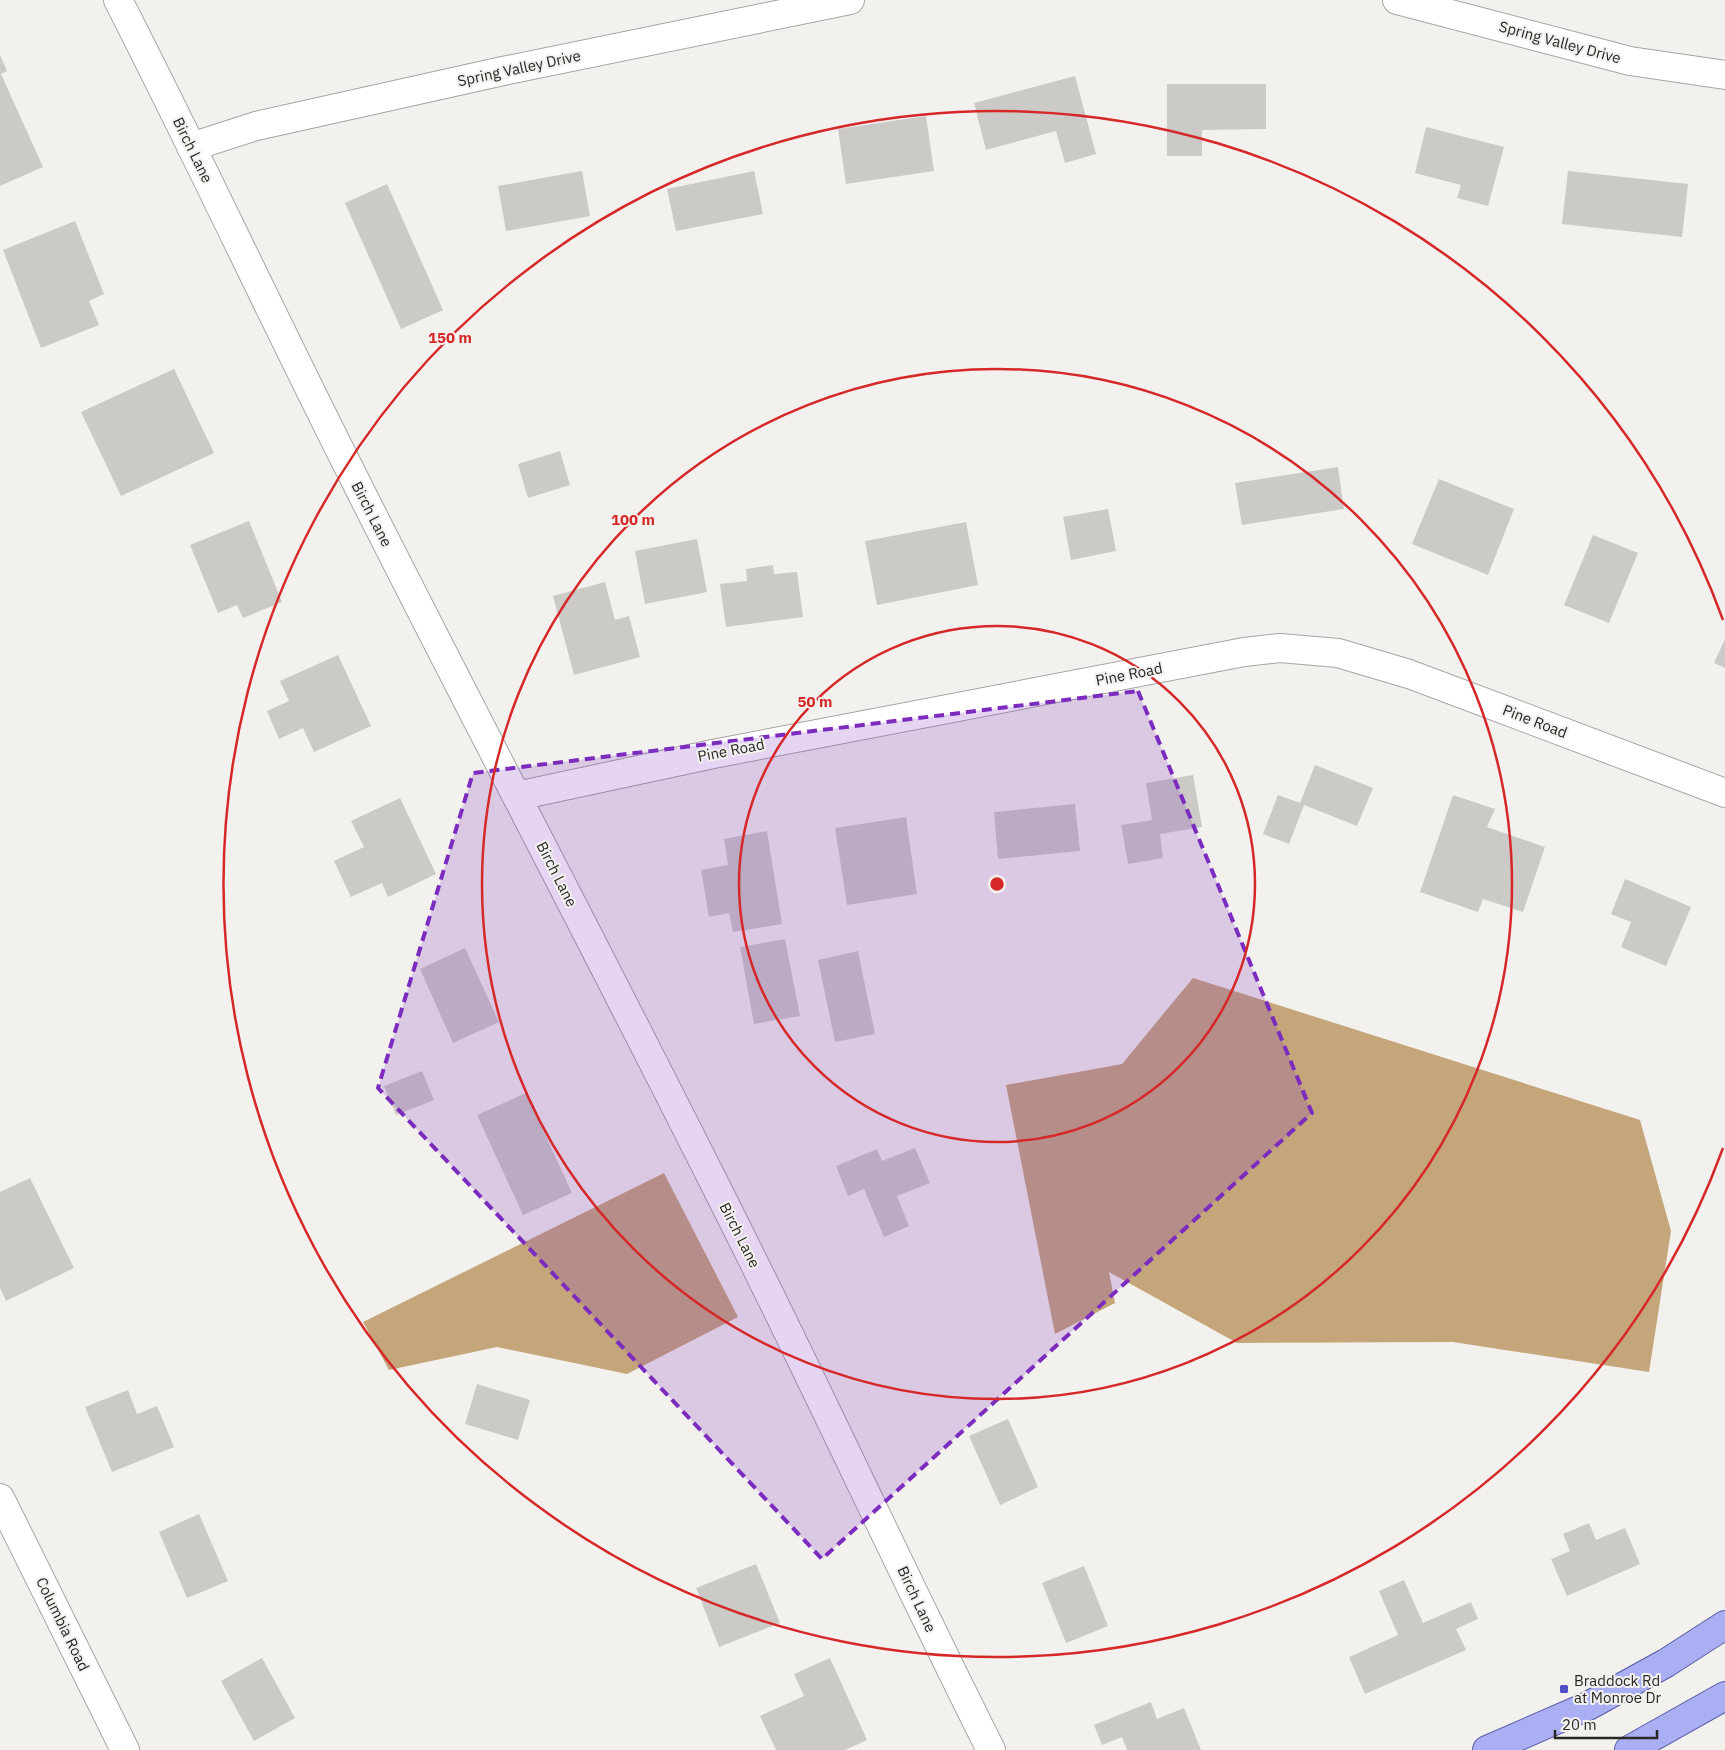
<svg xmlns="http://www.w3.org/2000/svg" width="1725" height="1750" font-family="'IBM Plex Sans',sans-serif">
  <style>
    .forest { fill: #c5a67b }
    .building { fill: #cccac7 }
    .lines { fill: none; stroke-linecap: round; stroke-linejoin: round }
    .street-casing { stroke: #a7a5a2; stroke-width: 30 }
    .secondary-casing { stroke: #a7a5a2; stroke-width: 30 }
    .primary-casing { stroke: #585ca5; stroke-width: 30 }
    .street { stroke: #fff; stroke-width: 28 }
    .secondary { stroke: #fff; stroke-width: 28 }
    .primary { stroke: #aaaef2; stroke-width: 28 }
    .marked { fill: #7b2cbf; fill-opacity: 0.2; stroke: #7b2cbf; stroke-width: 4; stroke-dasharray: 10 6; stroke-linejoin: round }
    .ring { fill: none; stroke: #d62828; stroke-width: 2.5 }
    .poi-dot { fill: #504fc6; stroke: #f3f1ee; stroke-width: 2 }
    .labels { text-anchor: middle; dominant-baseline: central; stroke-width: 4; stroke-linejoin: round; paint-order: stroke }
    .street-label { font-size: 15px; fill: #282726; stroke: #f3f1ee }
    .poi-label { font-size: 15px; fill: #282726; stroke: #f3f1ee; text-anchor: start }
    .centre { fill: #d62828; stroke: #f3f1ee; stroke-width: 2.5 }
    .ring-label { font-size: 15px; text-anchor: middle; font-weight: bold; fill: #d62828; stroke: #f3f1ee; stroke-width: 4; stroke-linejoin: round; paint-order: stroke }
  </style>
  <rect width="100%" height="100%" fill="#f3f1ee"/>
  <!-- forest -->
  <path class="forest" d="M 1193,978 L 1640,1120 L 1671,1231 L 1649,1372 L 1453,1342 L 1237,1343 L 1109,1272 L 1115,1303 L 1055,1334 L 1006,1085 L 1122,1064 Z
    M 664,1173 L 738,1317 L 627,1374 L 497,1347 L 389,1370 L 363,1322 Z"/>
  <!-- building -->
  <path class="building" d="M 0,55 L 7,71 L 1,74 L 43,167 L 0,186 Z
    M 1075,76 L 1096,154 L 1065,163 L 1056,131 L 986,150 L 974,103 Z
    M 1167,84 L 1266,84 L 1266,129 L 1202,130 L 1202,156 L 1167,156 Z
    M 926,116 L 934,171 L 846,184 L 838,129 Z
    M 1426,127 L 1504,147 L 1488,206 L 1457,198 L 1461,185 L 1415,173 Z
    M 582,171 L 590,216 L 506,231 L 498,186 Z
    M 754,171 L 763,214 L 676,231 L 667,189 Z
    M 1568,171 L 1688,184 L 1682,237 L 1562,224 Z
    M 387,184 L 443,310 L 401,329 L 345,203 Z
    M 75,221 L 104,294 L 89,301 L 99,325 L 41,348 L 3,250 Z
    M 174,369 L 214,453 L 121,496 L 81,412 Z
    M 560,451 L 570,485 L 528,498 L 518,464 Z
    M 1338,467 L 1344,509 L 1242,525 L 1235,483 Z
    M 1439,479 L 1514,509 L 1488,575 L 1412,544 Z
    M 1108,509 L 1116,551 L 1071,560 L 1063,517 Z
    M 249,521 L 282,602 L 243,618 L 237,605 L 218,613 L 190,545 Z
    M 966,522 L 978,585 L 877,605 L 865,541 Z
    M 1593,535 L 1638,553 L 1609,623 L 1564,605 Z
    M 697,539 L 707,592 L 645,604 L 635,551 Z
    M 773,565 L 774,574 L 797,572 L 803,617 L 726,627 L 720,584 L 747,581 L 746,569 Z
    M 605,582 L 615,620 L 629,616 L 640,657 L 574,675 L 553,596 Z
    M 1725,639 L 1725,668 L 1714,663 Z
    M 338,655 L 371,726 L 314,752 L 303,728 L 279,739 L 267,711 L 289,701 L 280,681 Z
    M 1315,765 L 1373,788 L 1357,826 L 1304,805 L 1289,844 L 1263,834 L 1278,795 L 1300,803 Z
    M 1193,775 L 1202,827 L 1160,834 L 1163,858 L 1128,864 L 1121,825 L 1152,820 L 1146,783 Z
    M 1453,795 L 1495,809 L 1487,827 L 1545,847 L 1523,912 L 1483,899 L 1478,912 L 1420,892 Z
    M 400,798 L 436,874 L 388,897 L 382,883 L 351,897 L 334,861 L 364,847 L 351,821 Z
    M 1075,804 L 1080,851 L 998,859 L 994,812 Z
    M 906,817 L 917,894 L 847,905 L 835,828 Z
    M 767,831 L 782,924 L 733,932 L 729,913 L 709,917 L 701,870 L 728,865 L 724,839 Z
    M 1625,879 L 1691,907 L 1666,966 L 1621,947 L 1631,922 L 1611,914 Z
    M 785,939 L 800,1016 L 754,1024 L 740,947 Z
    M 465,948 L 499,1022 L 453,1043 L 420,969 Z
    M 858,951 L 875,1034 L 835,1042 L 818,960 Z
    M 422,1071 L 434,1100 L 396,1115 L 384,1086 Z
    M 526,1093 L 572,1193 L 523,1215 L 477,1115 Z
    M 915,1148 L 930,1183 L 897,1196 L 909,1226 L 884,1237 L 864,1189 L 848,1196 L 836,1166 L 877,1149 L 882,1161 Z
    M 30,1178 L 74,1268 L 6,1301 L 0,1288 L 0,1192 Z
    M 477,1384 L 530,1400 L 518,1440 L 465,1424 Z
    M 128,1390 L 137,1414 L 157,1406 L 174,1447 L 112,1472 L 85,1407 Z
    M 1008,1419 L 1038,1487 L 1000,1505 L 969,1436 Z
    M 199,1514 L 228,1581 L 187,1598 L 159,1532 Z
    M 1589,1523 L 1596,1540 L 1625,1528 L 1640,1564 L 1567,1596 L 1551,1559 L 1570,1551 L 1563,1534 Z
    M 756,1564 L 780,1623 L 719,1647 L 696,1588 Z
    M 1084,1566 L 1108,1626 L 1066,1643 L 1042,1583 Z
    M 1404,1580 L 1423,1623 L 1471,1602 L 1478,1619 L 1456,1629 L 1466,1650 L 1365,1694 L 1349,1657 L 1398,1635 L 1379,1591 Z
    M 262,1658 L 295,1718 L 254,1741 L 221,1681 Z
    M 830,1658 L 867,1740 L 845,1750 L 776,1750 L 760,1716 L 804,1696 L 794,1674 Z
    M 1151,1702 L 1157,1719 L 1184,1708 L 1201,1750 L 1127,1750 L 1122,1737 L 1102,1745 L 1094,1725 Z"/>
  <g class="lines">
    <defs>
      <path id="street" d="M 118,0 C 199,158 273,318 353,476 C 488,745 630,1011 763,1281 C 840,1437 913,1595 991,1750
        M 1397,0 L 1630,61 L 1725,75
        M 191,147 L 256,126 L 503,71 L 850,0
        M 517,796 L 713,754 L 1244,652 L 1280,648 L 1338,653 L 1409,674 L 1725,793"/>
      <path id="secondary" d="M 0,1498 L 125,1750"/>
      <path id="primary" d="M 1487,1750 L 1588,1706 L 1666,1663 L 1725,1625
        M 1629,1750 L 1725,1696"/>
    </defs>
    <!-- street casing -->
    <use href="#street" class="street-casing"/>
    <!-- secondary casing -->
    <use href="#secondary" class="secondary-casing"/>
    <!-- primary casing -->
    <use href="#primary" class="primary-casing"/>
    <!-- street -->
    <use href="#street" class="street"/>
    <!-- secondary -->
    <use href="#secondary" class="secondary"/>
    <!-- primary -->
    <use href="#primary" class="primary"/>
  </g>
  <!-- marked area -->
  <path class="marked" d="M 1138,691 L 1312,1113 L 822,1559 L 378,1088 L 473,773 Z"/>
  <!-- distance rings -->
  <g class="ring">
    <circle cx="997" cy="884" r="258"/>
    <circle cx="997" cy="884" r="515"/>
    <path d="M1723 1148A773 773 0 1 1 1723 620"/>
  </g>
  <!-- markers -->
  <rect class="poi-dot" x="1559" y="1684" width="10" height="10" rx="2.5"/>
  <g class="labels">
    <!-- street labels -->
    <g class="street-label">
      <text transform="translate(1560 42) rotate(15)">Spring Valley Drive</text>
      <text transform="translate(519 68) rotate(-12)">Spring Valley Drive</text>
      <text transform="translate(193 150) rotate(64)">Birch Lane</text>
      <text transform="translate(372 514) rotate(63)">Birch Lane</text>
      <text transform="translate(1129 674) rotate(-11)">Pine Road</text>
      <text transform="translate(1535 721) rotate(21)">Pine Road</text>
      <text transform="translate(731 750) rotate(-11)">Pine Road</text>
      <text transform="translate(557 874) rotate(63)">Birch Lane</text>
      <text transform="translate(740 1235) rotate(63)">Birch Lane</text>
      <text transform="translate(917 1599) rotate(65)">Birch Lane</text>
      <text transform="translate(63 1624) rotate(64)">Columbia Road</text>
    </g>
    <!-- poi labels -->
    <g class="poi-label">
      <text x="1574" y="1680">Braddock Rd<tspan x="1574" dy="17">at Monroe Dr</tspan></text>
    </g>
  </g>
  <circle cx="997" cy="884" r="8" class="centre"/>
  <g class="ring-label">
    <text x="450" y="343">150 m</text>
    <text x="633" y="525">100 m</text>
    <text x="815" y="707">50 m</text>
  </g>
  <!-- scale -->
  <path d="M1555 1730v8h102v-8" fill="none" stroke="#282726" stroke-width="2.5"/>
  <text x="1562" y="1730" font-size="15" fill="#282726" stroke="#f3f1ee" stroke-width="4" paint-order="stroke">20 m</text>
</svg>
